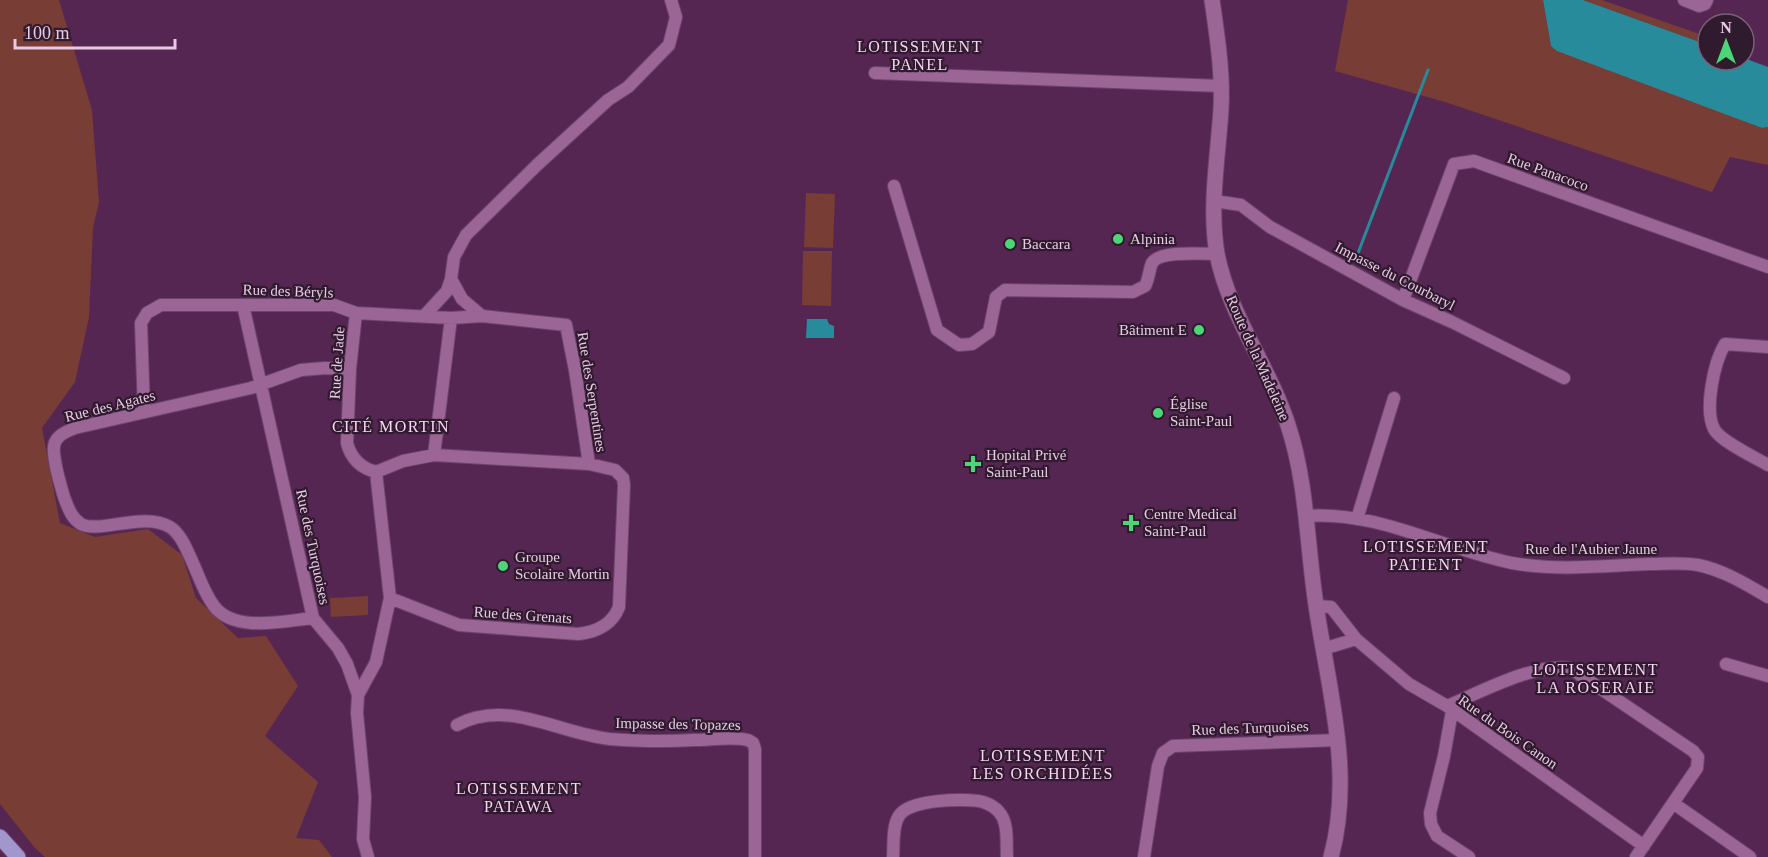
<svg xmlns="http://www.w3.org/2000/svg" width="1768" height="857" font-family="Georgia,serif">
  <style>
    .green { fill: #783d34 }
    .water { fill: #288b9b }
    .lines { fill: none; stroke-linecap: round; stroke-linejoin: round }
    .stream { stroke: #288b9b; stroke-width: 3 }
    .street-casing { stroke: #6e446c; stroke-width: 14 }
    .secondary-casing { stroke: #6e446c; stroke-width: 17 }
    .primary-casing { stroke: #6e446c; stroke-width: 17 }
    .street { stroke: #9b6696; stroke-width: 12 }
    .secondary { stroke: #9b6696; stroke-width: 15 }
    .primary { stroke: #a197cd; stroke-width: 15 }
    .poi-dot { fill: #4cd677; stroke: #2f1a2e; stroke-width: 2 }
    .labels { text-anchor: middle; dominant-baseline: central; stroke-width: 4.5; stroke-linejoin: round; paint-order: stroke }
    .street-label { font-size: 15px; fill: #e8cae4; stroke: #2f1a2e }
    .poi-label { font-size: 15px; fill: #e8cae4; stroke: #2f1a2e; text-anchor: start }
    .neighbourhood-label { font-size: 16px; letter-spacing: 1.5px; fill: #f9d5f5; stroke: #2f1a2e }
  </style>
  <rect width="100%" height="100%" fill="#562653"/>
  <!-- green -->
  <path class="green" d="M 0,0 L 59,0 L 92,110 L 99,202 L 93,228 L 89,317 L 75,382 L 42,428 L 60,523 L 95,537 L 148,529 L 182,555 L 196,598 L 238,638 L 266,636 L 298,686 L 265,736 L 318,782 L 296,838 L 319,840 L 332,857 L 45,857 L 35,848 L 0,804 Z
    M 1348,0 L 1543,0 L 1551,46 L 1762,128 L 1768,127 L 1768,165 L 1730,157 L 1712,192 L 1445,102 L 1335,71 Z
    M 1583,0 L 1602,0 L 1708,37 L 1708,45 Z
    M 806,193 L 835,194 L 833,248 L 804,247 Z
    M 803,251 L 832,251 L 831,306 L 802,305 Z
    M 368,596 L 368,615 L 331,617 L 330,598 Z"/>
  <!-- water -->
  <path class="water" d="M 1543,0 L 1583,0 L 1708,45 L 1708,60 L 1744,60 L 1744,58 L 1768,67 L 1768,127 L 1762,128 L 1557,51 L 1551,46 Z
    M 807,319 L 827,319 L 829,324 L 834,326 L 834,338 L 806,338 Z"/>
  <g class="lines">
    <!-- stream -->
    <path class="stream" d="M 1355,261 L 1428,70"/>
    <defs>
      <path id="street" d="M 1684,0 L 1699,6 L 1705,4 L 1707,0
        M 875,73 L 1221,86
        M 894,186 L 937,330 L 959,345 L 972,344 L 989,332 L 996,297 L 1005,290 L 1133,292 L 1145,286 C 1149,279 1149,270 1152,263 C 1160,250 1203,254 1217,254
        M 1214,201 L 1241,205 L 1270,227 L 1403,300 L 1452,322 L 1564,378
        M 451,279 L 462,299 L 482,316
        M 1403,300 L 1454,164 L 1474,161 L 1768,267
        M 243,305 L 313,618 L 338,648 L 347,664 L 358,695 L 357,713 L 365,797 L 363,839 L 368,857
        M 356,313 L 350,369 L 347,443 C 351,459 361,468 376,472
        M 425,315 L 447,291 L 451,279 L 454,257 L 466,235 L 537,165 L 608,100 L 628,87 L 669,45 L 676,17 L 671,0
        M 1768,347 L 1725,344 C 1714,362 1704,409 1714,429 C 1720,441 1756,458 1768,465
        M 144,412 L 141,323 L 147,313 L 161,305 L 334,305 L 356,313 L 451,318 L 482,316 L 566,325 L 575,370 L 589,464
        M 434,455 L 451,318
        M 376,472 L 403,461 L 434,455 L 589,464 L 615,470 L 623,478 L 624,485 L 619,607 C 612,625 597,632 578,634 L 459,625 L 390,598
        M 1305,516 C 1378,510 1442,549 1512,563 C 1556,571 1603,566 1648,564 C 1664,564 1682,562 1698,565 C 1723,570 1746,584 1768,597
        M 1357,519 L 1394,398
        M 1316,606 L 1331,607 L 1356,639 L 1409,684 L 1447,706 L 1644,846
        M 313,618 C 283,621 234,633 214,606 C 204,593 199,576 192,561 C 187,550 181,534 170,527 C 144,511 99,534 81,524 C 71,518 68,507 64,497 C 60,483 55,468 54,453 C 52,438 62,433 75,428 L 251,388 L 301,370 L 325,368 L 350,369
        M 1323,649 L 1356,639
        M 1726,664 L 1768,676
        M 358,695 L 376,662 L 390,598 L 376,472
        M 1447,706 C 1481,692 1534,663 1570,668 L 1693,751 L 1698,757 L 1697,768 L 1636,857
        M 1452,711 L 1444,756 L 1430,813 L 1431,824 L 1437,836 L 1469,857
        M 457,725 C 508,698 559,734 610,739 C 637,741 665,742 693,740 C 710,740 732,736 748,740 L 753,743 L 755,749 L 755,857
        M 1673,803 L 1750,857
        M 893,857 C 894,845 892,826 899,816 C 908,799 966,798 983,802 C 989,804 995,807 999,812 C 1009,823 1006,843 1007,857
        M 1144,857 L 1158,766 L 1163,753 L 1173,746 L 1339,740"/>
      <path id="secondary" d="M 1212,0 C 1217,35 1223,73 1221,109 C 1218,157 1209,206 1217,254 C 1229,315 1269,366 1288,425 C 1307,482 1307,546 1316,605 C 1328,688 1354,773 1331,857"/>
      <path id="primary" d="M 0,837 L 18,857"/>
    </defs>
    <!-- street casing -->
    <use href="#street" class="street-casing"/>
    <!-- secondary casing -->
    <use href="#secondary" class="secondary-casing"/>
    <!-- primary casing -->
    <use href="#primary" class="primary-casing"/>
    <!-- street -->
    <use href="#street" class="street"/>
    <!-- secondary -->
    <use href="#secondary" class="secondary"/>
    <!-- primary -->
    <use href="#primary" class="primary"/>
  </g>
  <!-- markers -->
  <g class="poi-dot">
    <circle cx="1118" cy="239" r="6"/>
    <circle cx="1010" cy="244" r="6"/>
    <circle cx="1199" cy="330" r="6"/>
    <circle cx="1158" cy="413" r="6"/>
    <path d="M970 455h6v6h6v6h-6v6h-6v-6h-6v-6h6z"/>
    <path d="M1128 514h6v6h6v6h-6v6h-6v-6h-6v-6h6z"/>
    <circle cx="503" cy="566" r="6"/>
  </g>
  <g class="labels">
    <!-- street labels -->
    <g class="street-label">
      <text transform="translate(1548 172) rotate(20)">Rue Panacoco</text>
      <text transform="translate(1395 276) rotate(27)">Impasse du Courbaryl</text>
      <text transform="translate(288 291) rotate(2)">Rue des Béryls</text>
      <text transform="translate(1258 358) rotate(66)">Route de la Madeleine</text>
      <text transform="translate(337 363) rotate(-86)">Rue de Jade</text>
      <text transform="translate(592 392) rotate(81)">Rue des Serpentines</text>
      <text transform="translate(110 406) rotate(-14)">Rue des Agates</text>
      <text transform="translate(313 547) rotate(78)">Rue des Turquoises</text>
      <text x="1591" y="549">Rue de l'Aubier Jaune</text>
      <text transform="translate(523 615) rotate(4)">Rue des Grenats</text>
      <text transform="translate(678 724) rotate(1)">Impasse des Topazes</text>
      <text transform="translate(1250 728) rotate(-2)">Rue des Turquoises</text>
      <text transform="translate(1508 732) rotate(35)">Rue du Bois Canon</text>
    </g>
    <!-- poi labels -->
    <g class="poi-label">
      <text x="1130" y="239">Alpinia</text>
      <text x="1022" y="244">Baccara</text>
      <text x="1187" y="330" text-anchor="end">Bâtiment E</text>
      <text x="1170" y="404">Église<tspan x="1170" dy="17">Saint-Paul</tspan></text>
      <text x="986" y="455">Hopital Privé<tspan x="986" dy="17">Saint-Paul</tspan></text>
      <text x="1144" y="514">Centre Medical<tspan x="1144" dy="17">Saint-Paul</tspan></text>
      <text x="515" y="557">Groupe<tspan x="515" dy="17">Scolaire Mortin</tspan></text>
    </g>
    <!-- neighbourhood labels -->
    <g class="neighbourhood-label">
      <text x="920" y="46">LOTISSEMENT<tspan x="920" dy="18">PANEL</tspan></text>
      <text x="391" y="426">CITÉ MORTIN</text>
      <text x="1426" y="546">LOTISSEMENT<tspan x="1426" dy="18">PATIENT</tspan></text>
      <text x="1596" y="669">LOTISSEMENT<tspan x="1596" dy="18">LA ROSERAIE</tspan></text>
      <text x="1043" y="755">LOTISSEMENT<tspan x="1043" dy="18">LES ORCHIDÉES</tspan></text>
      <text x="519" y="788">LOTISSEMENT<tspan x="519" dy="18">PATAWA</tspan></text>
    </g>
  </g>
  <!-- north arrow -->
  <g transform="translate(1726 42)"><circle r="28" fill="#2f1a2e" stroke="#796077" stroke-width="1.5"/>
  <path d="M0-4.5L10 22L0 15L-10 22Z" fill="#4cd677"/>
  <text y="-9" font-size="16" font-weight="bold" text-anchor="middle" fill="#e8cae4">N</text>
  </g>
  <!-- scale -->
  <path d="M15 39v9h160v-9" fill="none" stroke="#e8cae4" stroke-width="3"/>
  <text x="24" y="39" font-size="18" fill="#e8cae4" stroke="#2f1a2e" stroke-width="4.5" paint-order="stroke">100 m</text>
</svg>
